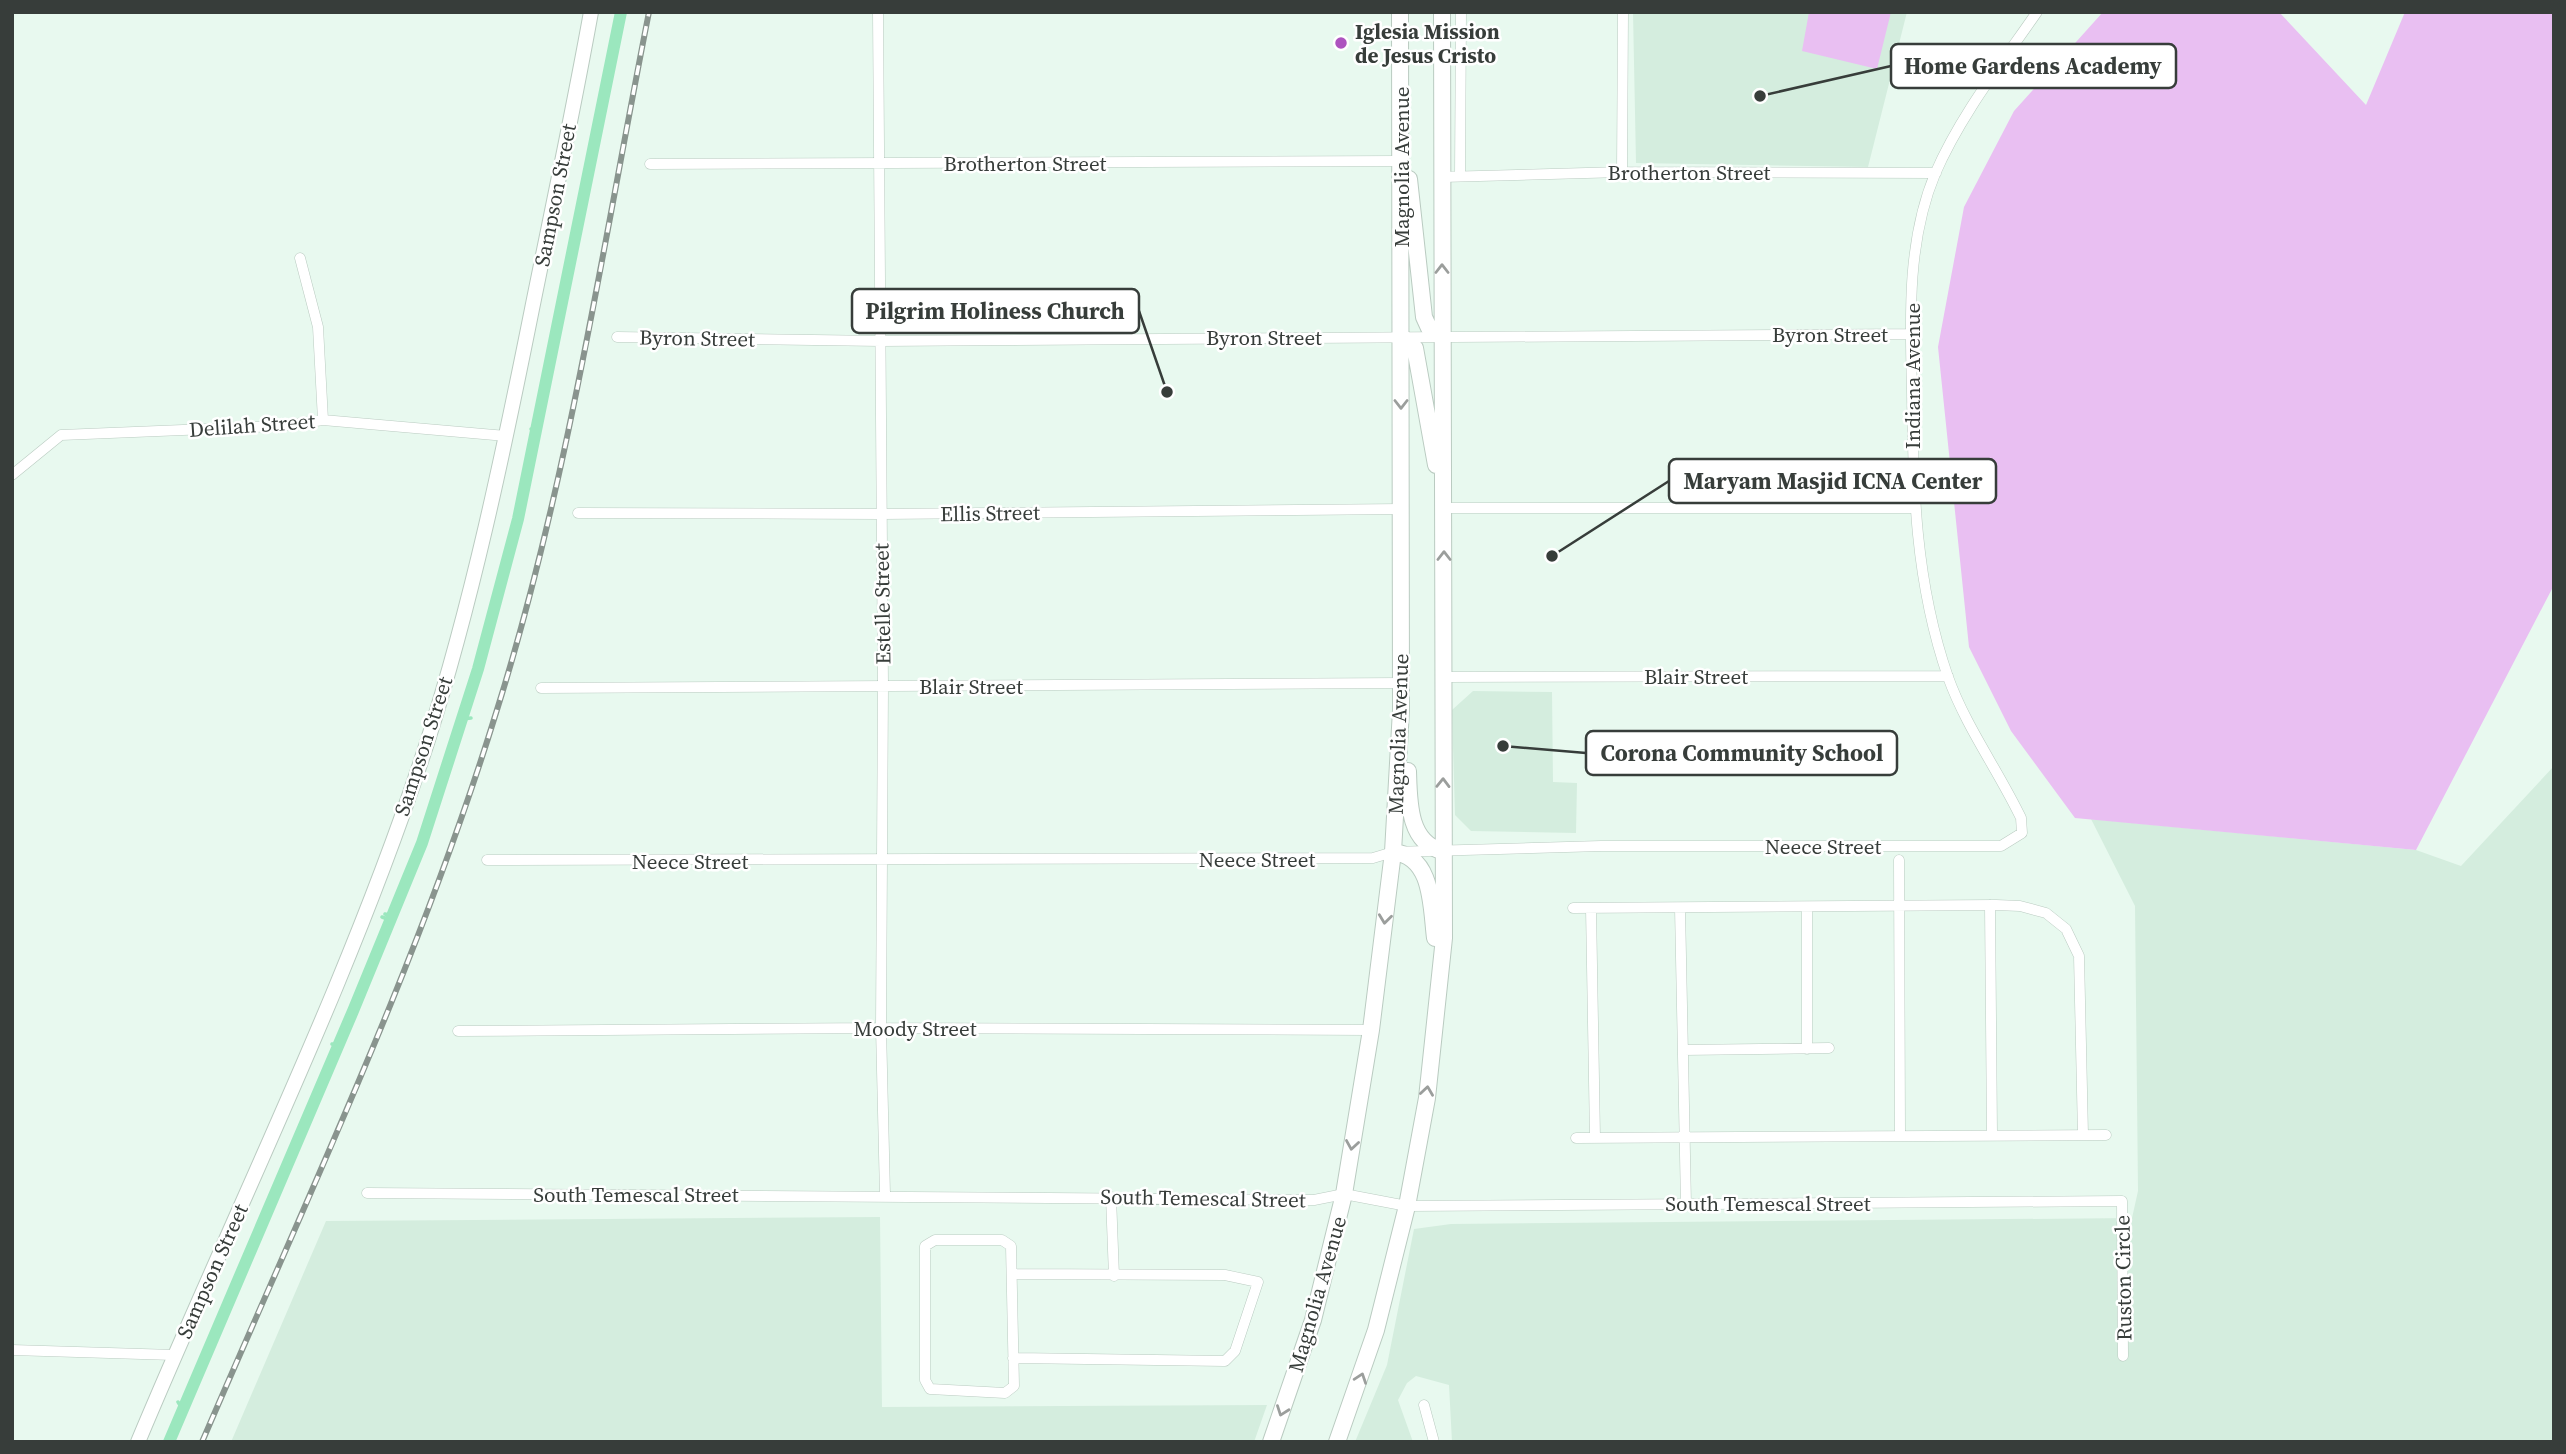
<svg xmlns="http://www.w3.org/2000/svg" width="2566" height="1454" font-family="'Source Serif 4',serif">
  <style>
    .built { fill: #d4edde }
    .green { fill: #e9bff2 }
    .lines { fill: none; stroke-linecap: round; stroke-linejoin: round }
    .stream { stroke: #9be7be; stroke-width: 3.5 }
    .canal { stroke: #9be7be; stroke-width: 12 }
    .street-casing { stroke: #bacbc1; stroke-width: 11 }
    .secondary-casing { stroke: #bacbc1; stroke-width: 16 }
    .primary-casing { stroke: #bacbc1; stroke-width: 18 }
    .street { stroke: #fff; stroke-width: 10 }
    .secondary { stroke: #fff; stroke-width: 14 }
    .primary { stroke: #fff; stroke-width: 16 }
    .rail-casing { stroke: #89948e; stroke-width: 6 }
    .rail { stroke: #fff; stroke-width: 3.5; stroke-dasharray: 10; stroke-linecap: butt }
    .oneway { stroke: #9b9e9c }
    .poi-dot { fill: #ad53bf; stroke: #fff; stroke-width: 2.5 }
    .labels { text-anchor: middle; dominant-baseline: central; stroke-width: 5; stroke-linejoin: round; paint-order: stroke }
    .poi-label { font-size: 21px; font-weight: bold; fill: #373d3a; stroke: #fff; text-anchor: start }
    .street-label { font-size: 21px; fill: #373d3a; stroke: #fff }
    .leader { fill: none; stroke: #373d3a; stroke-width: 2.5 }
    .callout-dot { fill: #373d3a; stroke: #fff; stroke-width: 2.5 }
    .callout { fill: #fff; stroke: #373d3a; stroke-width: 2.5 }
    .callout-label { font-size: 23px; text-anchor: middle; font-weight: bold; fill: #373d3a }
  </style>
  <rect width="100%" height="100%" fill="#e8f9ef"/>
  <!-- built -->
  <path class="built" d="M 1633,12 L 1907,12 L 1868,167 L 1636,163 Z
    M 1473,691 L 1552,692 L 1553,782 L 1577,783 L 1576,833 L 1471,831 L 1455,815 L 1452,710 Z
    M 2554,766 L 2554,1442 L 1452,1442 L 1449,1385 L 1416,1376 L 1407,1383 L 1398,1400 L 1413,1442 L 1355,1442 L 1387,1365 L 1414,1229 L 1451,1224 L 2132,1218 L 2138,1191 L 2135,906 L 2091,819 L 2416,850 L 2461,866 Z
    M 880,1217 L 882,1407 L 1267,1405 L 1254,1442 L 231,1442 L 326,1221 Z"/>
  <!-- green -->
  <path class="green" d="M 1809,12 L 1891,12 L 1877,69 L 1802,51 Z
    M 2103,12 L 2279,12 L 2366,105 L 2405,12 L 2554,12 L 2554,585 L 2416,850 L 2075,818 L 2011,731 L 1969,647 L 1938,347 L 1964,207 L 2014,111 Z"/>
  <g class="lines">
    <!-- stream -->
    <path class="stream" d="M 531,429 L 536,429
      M 462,719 L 471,718
      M 385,914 L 392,916
      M 382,917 L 390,920
      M 332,1044 L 338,1046
      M 178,1402 L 183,1410"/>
    <!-- canal -->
    <path class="canal" d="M 169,1442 L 353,1011 L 422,843 L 478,669 L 518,519 L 621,12"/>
    <defs>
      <path id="street" d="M 878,12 L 883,686 L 881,1028 L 885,1195
        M 650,164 L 1400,161
        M 1622,172 L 1623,12
        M 1460,176 L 1461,12
        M 1442,177 L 1622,172 L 1936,173
        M 300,258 L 318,327 L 323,420
        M 617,337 L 881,341 L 1910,334
        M 12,475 L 61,435 L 281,426 L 323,420 L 506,436
        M 1443,508 L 1913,508
        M 578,513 L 882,514 L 1402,509
        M 1444,677 L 1948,676
        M 541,688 L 1401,683
        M 487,860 L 1373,858 L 1393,852 L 1601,846 L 2001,846 L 2022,833 L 2021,818 C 1998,770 1966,727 1948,677 C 1915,582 1913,488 1912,389 C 1910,317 1907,241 1935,174 C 1960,116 2001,64 2037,12
        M 1899,860 L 1900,1136
        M 1990,905 L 1992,1135
        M 1573,908 L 1996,905 L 2020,906 L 2046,913 L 2066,929 L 2079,956 L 2083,1135
        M 1591,908 L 1595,1138
        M 1680,908 L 1686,1204
        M 458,1031 L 881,1028 L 1371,1030
        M 1807,1049 L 1807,907
        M 1683,1050 L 1829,1048
        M 1576,1138 L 2106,1135
        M 367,1193 L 1314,1200 L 1344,1194 L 1407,1206 L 2122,1201 L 2123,1356
        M 1111,1197 L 1114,1276
        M 935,1240 L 1002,1240 L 1011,1246 L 1014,1386 L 1005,1393 L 930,1389 L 925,1380 L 925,1246 Z
        M 1012,1274 L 1225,1275 L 1258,1282 L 1235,1351 L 1225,1361 L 1013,1358
        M 12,1350 L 174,1355
        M 1424,1405 L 1434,1442"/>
      <path id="secondary" d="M 138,1442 C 235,1210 349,983 427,743 C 472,602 503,454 532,309 C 552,210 573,112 591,12"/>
      <path id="primary" d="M 1409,179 L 1424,317 L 1429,328 L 1442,337
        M 1401,336 L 1415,348 L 1436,465
        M 1408,771 C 1409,801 1408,842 1442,851
        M 1393,852 C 1433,856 1431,906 1435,938
        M 1271,1442 L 1313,1320 L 1344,1194 L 1371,1030 L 1393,852 L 1401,710 L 1400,12
        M 1337,1442 L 1376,1330 L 1407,1206 L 1427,1098 L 1444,938 L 1442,12"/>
    </defs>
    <!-- street casing -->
    <use href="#street" class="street-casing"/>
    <!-- secondary casing -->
    <use href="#secondary" class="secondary-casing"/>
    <!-- primary casing -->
    <use href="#primary" class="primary-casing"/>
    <!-- street -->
    <use href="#street" class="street"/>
    <!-- secondary -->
    <use href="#secondary" class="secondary"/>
    <!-- primary -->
    <use href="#primary" class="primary"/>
    <defs>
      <path id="rail" d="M 202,1442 C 305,1202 419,963 496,713 C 567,488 603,244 649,12"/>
    </defs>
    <!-- rail casing -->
    <use href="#rail" class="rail-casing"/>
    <!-- rail -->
    <use href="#rail" class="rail"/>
  </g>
  <!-- one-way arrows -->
  <defs><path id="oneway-chevron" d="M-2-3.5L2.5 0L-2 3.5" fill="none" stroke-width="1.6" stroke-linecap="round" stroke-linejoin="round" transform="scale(1.75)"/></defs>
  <g class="oneway">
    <use href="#oneway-chevron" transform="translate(1442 269) rotate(-90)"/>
    <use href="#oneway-chevron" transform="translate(1401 404) rotate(90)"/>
    <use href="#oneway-chevron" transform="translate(1444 556) rotate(-90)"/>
    <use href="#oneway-chevron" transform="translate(1443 783) rotate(-89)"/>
    <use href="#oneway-chevron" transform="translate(1385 919) rotate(97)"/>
    <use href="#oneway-chevron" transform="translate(1427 1091) rotate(-82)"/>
    <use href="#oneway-chevron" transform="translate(1352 1145) rotate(99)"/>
    <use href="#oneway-chevron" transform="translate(1361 1378) rotate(-71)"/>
    <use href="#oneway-chevron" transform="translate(1282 1411) rotate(110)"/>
  </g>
  <!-- markers -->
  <circle class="poi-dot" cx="1341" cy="43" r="7"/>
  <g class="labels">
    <!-- poi labels -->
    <g class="poi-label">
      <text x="1355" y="31">Iglesia Mission<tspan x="1355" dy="24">de Jesus Cristo</tspan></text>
    </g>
    <!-- street labels -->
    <g class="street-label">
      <text x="1025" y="163">Brotherton Street</text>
      <text transform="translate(1401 167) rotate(-90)">Magnolia Avenue</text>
      <text x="1689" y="172">Brotherton Street</text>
      <text transform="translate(555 195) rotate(-79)">Sampson Street</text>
      <text x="1830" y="334">Byron Street</text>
      <text x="1264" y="337">Byron Street</text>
      <text transform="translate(697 338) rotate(1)">Byron Street</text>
      <text transform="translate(1912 376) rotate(-90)">Indiana Avenue</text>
      <text transform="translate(252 425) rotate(-4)">Delilah Street</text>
      <text transform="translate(990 513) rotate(-1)">Ellis Street</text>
      <text transform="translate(882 604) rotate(-91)">Estelle Street</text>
      <text x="1696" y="676">Blair Street</text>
      <text x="971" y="686">Blair Street</text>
      <text transform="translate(1398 734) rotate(-88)">Magnolia Avenue</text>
      <text transform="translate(423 746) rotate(-72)">Sampson Street</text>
      <text x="1823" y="846">Neece Street</text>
      <text x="1257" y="859">Neece Street</text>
      <text x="690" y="861">Neece Street</text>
      <text x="915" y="1028">Moody Street</text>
      <text x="636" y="1194">South Temescal Street</text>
      <text transform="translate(1203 1198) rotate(1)">South Temescal Street</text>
      <text x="1768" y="1203">South Temescal Street</text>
      <text transform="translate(212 1271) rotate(-66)">Sampson Street</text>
      <text transform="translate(2123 1278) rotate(-91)">Ruston Circle</text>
      <text transform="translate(1317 1294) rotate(-74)">Magnolia Avenue</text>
    </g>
  </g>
  <!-- callouts -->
  <path class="leader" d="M1760 96L1891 66M1167 392L1139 311M1552 556L1669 481M1503 746L1586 753"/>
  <g class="callout-dot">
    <circle cx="1760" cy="96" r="7"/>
    <circle cx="1167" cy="392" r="7"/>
    <circle cx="1552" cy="556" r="7"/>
    <circle cx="1503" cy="746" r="7"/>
  </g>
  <g class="callout">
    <rect x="1891" y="44" width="285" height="44" rx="7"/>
    <rect x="852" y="289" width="287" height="44" rx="7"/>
    <rect x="1669" y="459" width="327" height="44" rx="7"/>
    <rect x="1586" y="731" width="311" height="44" rx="7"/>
  </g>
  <g class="callout-label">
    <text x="2033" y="74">Home Gardens Academy</text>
    <text x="995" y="319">Pilgrim Holiness Church</text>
    <text x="1833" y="489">Maryam Masjid ICNA Center</text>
    <text x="1742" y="761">Corona Community School</text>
  </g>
  <!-- border -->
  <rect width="2566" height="1454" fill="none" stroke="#373d3a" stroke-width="28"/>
</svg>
